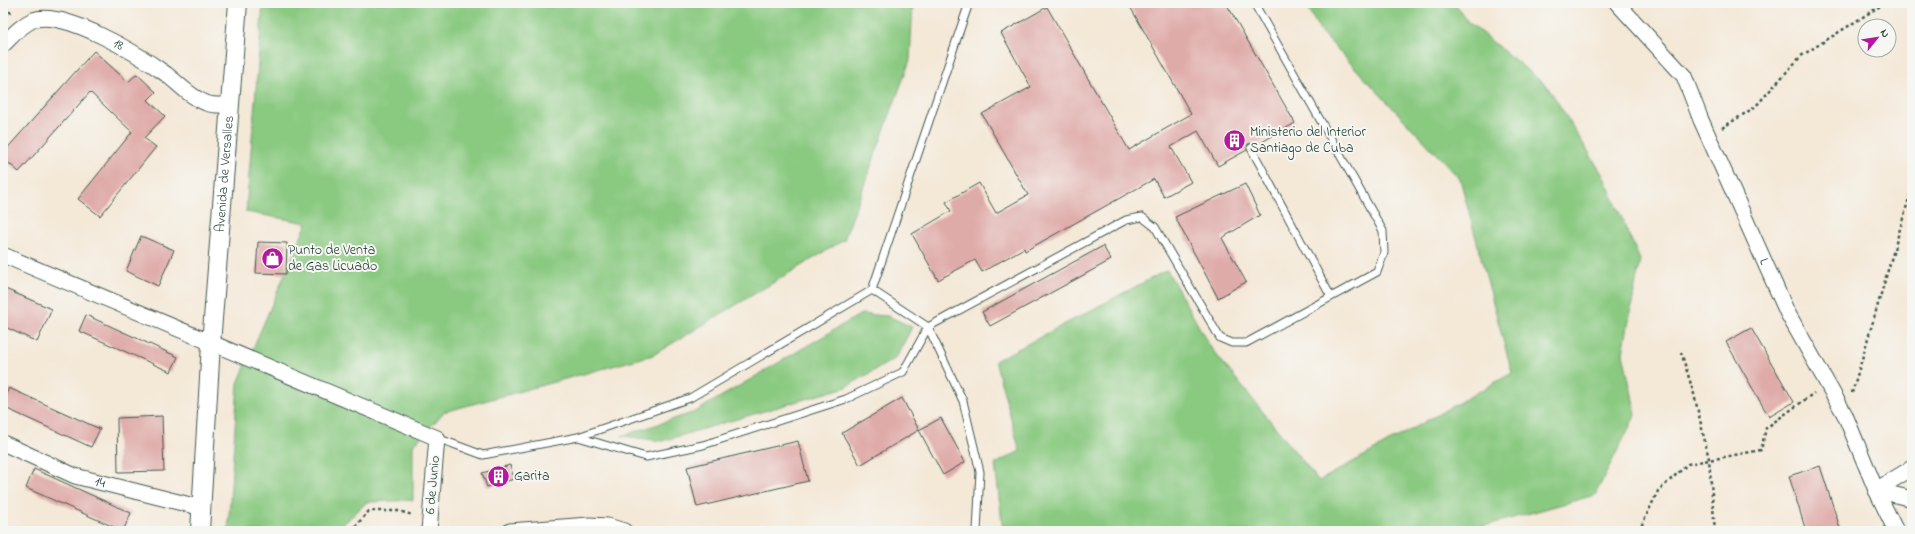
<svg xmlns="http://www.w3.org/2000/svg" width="1915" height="534" font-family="'Indie Flower',sans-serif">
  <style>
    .green { fill: #89c980; stroke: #54835a }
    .building { fill: #dfaba9 }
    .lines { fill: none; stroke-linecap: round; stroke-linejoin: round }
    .service-casing { stroke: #3f574c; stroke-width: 9 }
    .minor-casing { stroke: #3f574c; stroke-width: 17 }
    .tertiary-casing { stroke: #3f574c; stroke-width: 20 }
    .path { stroke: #3f574c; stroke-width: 2.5; stroke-dasharray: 3 3; stroke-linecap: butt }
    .service { stroke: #fff; stroke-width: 7 }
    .minor { stroke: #fff; stroke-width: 15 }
    .tertiary { stroke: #fff; stroke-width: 18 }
    .labels { text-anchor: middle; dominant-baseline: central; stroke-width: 4; stroke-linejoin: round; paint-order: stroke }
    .street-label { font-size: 14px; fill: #1f3d34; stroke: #f6f6f2 }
    .poi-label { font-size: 14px; fill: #1f3d34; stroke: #f6f6f2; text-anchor: start }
  </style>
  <rect width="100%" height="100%" fill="#f6f6f2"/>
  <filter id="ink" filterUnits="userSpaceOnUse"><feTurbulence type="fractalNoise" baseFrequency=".025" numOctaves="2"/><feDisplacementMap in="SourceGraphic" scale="8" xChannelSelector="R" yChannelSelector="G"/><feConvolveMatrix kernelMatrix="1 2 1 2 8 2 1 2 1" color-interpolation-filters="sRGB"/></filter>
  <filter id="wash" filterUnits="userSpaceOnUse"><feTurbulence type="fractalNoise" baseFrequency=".012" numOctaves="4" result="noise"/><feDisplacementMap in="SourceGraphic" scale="16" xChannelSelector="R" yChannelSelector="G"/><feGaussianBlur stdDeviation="0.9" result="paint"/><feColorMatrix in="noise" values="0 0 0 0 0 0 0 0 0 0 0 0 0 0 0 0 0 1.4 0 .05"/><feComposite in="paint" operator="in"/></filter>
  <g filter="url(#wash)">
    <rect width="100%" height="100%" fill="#f4e8d7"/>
    <!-- green -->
    <path class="green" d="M 263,3 L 913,3 L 910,60 L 844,240 L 653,355 L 444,412 L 413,446 L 413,500 L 367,502 L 336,531 L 228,531 L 238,383 L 307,223 L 246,212 Z
      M 1305,3 L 1455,3 L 1467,21 L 1548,87 L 1604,177 L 1640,260 L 1623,353 L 1636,414 L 1595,495 L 1466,531 L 1003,531 L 995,464 L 1020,451 L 995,361 L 1167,270 L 1211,348 L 1319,481 L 1512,373 L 1460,179 L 1320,31 Z
      M 861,314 L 888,316 L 912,327 L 896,358 L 846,387 L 662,441 L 622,436 L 695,412 Z"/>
    <g id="blocks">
      <!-- building -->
      <path class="building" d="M 1128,3 L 1226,3 L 1295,123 L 1255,146 L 1252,143 L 1248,144 L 1247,150 L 1218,166 L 1198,131 L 1171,147 L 1191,182 L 1164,197 L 1154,179 L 1025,251 L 1024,248 L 982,272 L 975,260 L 938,280 L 912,234 L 951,211 L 946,202 L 979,183 L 996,213 L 1028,195 L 982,114 L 1031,87 L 1001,33 L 1047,7 L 1129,150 L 1191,114 Z
        M 94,51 L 128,82 L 137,74 L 156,92 L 148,100 L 165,116 L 144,138 L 156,147 L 100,216 L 78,199 L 132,132 L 90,92 L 19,172 L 3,158 L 3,153 Z
        M 1245,184 L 1260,215 L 1222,238 L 1246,282 L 1218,298 L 1175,217 Z
        M 141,236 L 174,250 L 158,286 L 126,271 Z
        M 258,242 L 287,243 L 286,274 L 256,273 Z
        M 1103,246 L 1111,260 L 990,326 L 982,312 Z
        M 3,288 L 52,309 L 37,342 L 3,326 Z
        M 86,315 L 178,357 L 171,372 L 79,331 Z
        M 1751,328 L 1794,402 L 1769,417 L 1726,342 Z
        M 9,388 L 100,429 L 91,447 L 3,407 L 3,400 Z
        M 902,398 L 919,430 L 860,465 L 842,433 Z
        M 162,416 L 164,471 L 118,472 L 117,418 Z
        M 941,418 L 965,462 L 943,475 L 919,430 Z
        M 798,441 L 808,481 L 697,507 L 687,467 Z
        M 510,465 L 514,479 L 487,487 L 482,473 Z
        M 1820,466 L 1841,531 L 1806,531 L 1789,476 Z
        M 34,469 L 131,513 L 123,531 L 26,488 Z"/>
    </g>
  </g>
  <g filter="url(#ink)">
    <use href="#blocks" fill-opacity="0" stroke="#3f574c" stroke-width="1"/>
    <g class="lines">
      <defs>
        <path id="service" d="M 1251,148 L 1331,297
          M 872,290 L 928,327 L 1126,220 L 1142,217 L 1155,227 L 1220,338 L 1232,343 L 1246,343 L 1377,272 L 1384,253 L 1383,231 L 1254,3
          M 928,327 L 963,401 L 980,472 L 977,531
          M 578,437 L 646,457 L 703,445 L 846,399 L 903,372 L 928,327
          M 437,438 L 483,455 L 578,437 L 690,398 L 872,290 L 969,3"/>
        <g id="minor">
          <path id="s1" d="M 1617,3 L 1684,76 L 1701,120 L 1787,312 L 1845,415 L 1876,490 L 1896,531"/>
          <path id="s2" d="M 3,45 C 12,36 21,25 33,20 C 65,9 141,56 166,74 C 179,84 190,97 206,103 C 213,106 222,105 230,105"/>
          <path d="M 3,255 L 437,438 L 429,531"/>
          <path id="s3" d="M 3,443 L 75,476 L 202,508"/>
          <path d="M 1876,490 L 1912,468"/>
          <path d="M 1876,490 L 1912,499"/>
          <path d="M 510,531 L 589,525 L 608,526 L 624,531"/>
        </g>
        <g id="tertiary">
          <path id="s4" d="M 200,531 L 211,344 L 238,3"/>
        </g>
      </defs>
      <!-- service casing -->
      <use href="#service" class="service-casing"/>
      <!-- minor casing -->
      <use href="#minor" class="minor-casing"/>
      <!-- tertiary casing -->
      <use href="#tertiary" class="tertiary-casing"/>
      <!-- path -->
      <path class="path" d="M 3,10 L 13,13
        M 1722,128 L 1755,107 L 1801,56 L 1885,3
        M 1681,352 L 1694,394 L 1709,459 L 1715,531
        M 1852,393 L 1912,188
        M 351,531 L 369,511 L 398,511 L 413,515
        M 1639,531 L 1658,491 L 1688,464 L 1761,450 L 1766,428 L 1814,393"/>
      <!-- service -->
      <use href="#service" class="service"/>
      <!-- minor -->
      <use href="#minor" class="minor"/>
      <!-- tertiary -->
      <use href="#tertiary" class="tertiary"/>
    </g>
  </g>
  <!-- icons -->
  <defs>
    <symbol id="building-disc" viewBox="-11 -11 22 22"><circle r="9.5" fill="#b5179e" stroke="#f6f6f2"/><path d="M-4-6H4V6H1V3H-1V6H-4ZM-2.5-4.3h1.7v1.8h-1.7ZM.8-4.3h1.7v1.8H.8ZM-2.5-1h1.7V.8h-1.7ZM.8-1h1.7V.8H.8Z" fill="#fff"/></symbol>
    <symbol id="shop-disc" viewBox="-11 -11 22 22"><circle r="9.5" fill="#b5179e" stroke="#f6f6f2"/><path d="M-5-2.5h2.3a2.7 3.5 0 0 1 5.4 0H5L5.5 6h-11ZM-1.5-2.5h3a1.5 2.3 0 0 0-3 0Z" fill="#fff"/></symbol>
  </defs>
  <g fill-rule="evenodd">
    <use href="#building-disc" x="1222" y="128" width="25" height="25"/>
    <use href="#shop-disc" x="260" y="246" width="25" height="25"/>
    <use href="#building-disc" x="486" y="464" width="25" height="25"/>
  </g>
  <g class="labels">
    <!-- street labels -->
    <g class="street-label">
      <text stroke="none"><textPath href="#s2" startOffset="130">18</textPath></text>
      <text stroke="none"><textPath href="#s4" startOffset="358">Avenida de Versalles</textPath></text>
      <text stroke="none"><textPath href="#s1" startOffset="301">L</textPath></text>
      <text stroke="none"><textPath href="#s3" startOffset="105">14</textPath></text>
      <text transform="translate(433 485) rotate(-85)">6 de Junio</text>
    </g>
    <!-- poi labels -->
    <g class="poi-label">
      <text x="1250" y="132">Ministerio del Interior<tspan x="1250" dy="16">Santiago de Cuba</tspan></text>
      <text x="288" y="250">Punto de Venta<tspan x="288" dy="16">de Gas Licuado</tspan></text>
      <text x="514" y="476">Garita</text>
    </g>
  </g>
  <!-- margin -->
  <rect width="1915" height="534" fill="none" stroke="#f6f6f2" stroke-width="16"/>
  <!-- north arrow -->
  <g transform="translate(1877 38) rotate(60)"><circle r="19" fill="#f6f6f2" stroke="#a0aca6"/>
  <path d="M0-3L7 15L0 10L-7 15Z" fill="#b5179e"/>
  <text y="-6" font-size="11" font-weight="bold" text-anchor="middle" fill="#1f3d34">N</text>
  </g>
</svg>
